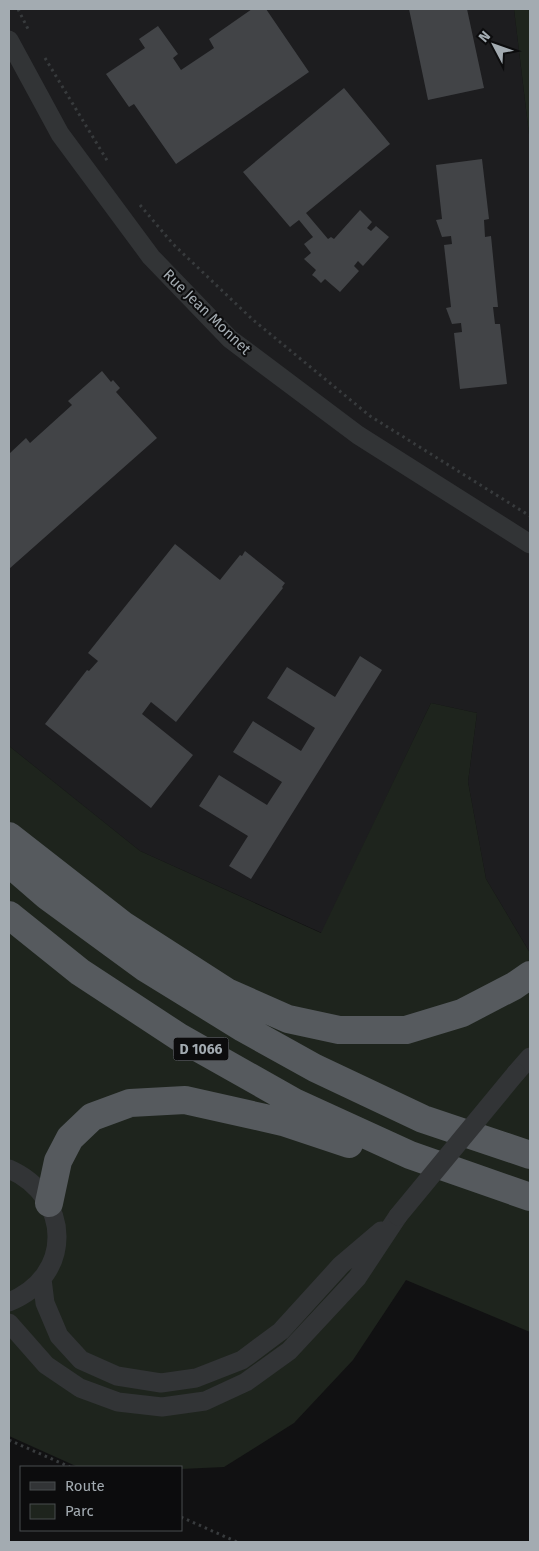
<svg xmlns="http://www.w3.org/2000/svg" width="539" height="1551" font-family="'Fira Sans',sans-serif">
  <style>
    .built { fill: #1d1d1f }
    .green { fill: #1e241d }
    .building { fill: #424447 }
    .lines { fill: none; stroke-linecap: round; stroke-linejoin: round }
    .path { stroke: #383b3d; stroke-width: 3; stroke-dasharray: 2.5 4; stroke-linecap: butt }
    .minor { stroke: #323436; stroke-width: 19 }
    .trunk { stroke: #565a5e; stroke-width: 28 }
    .minor-bridge { stroke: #323436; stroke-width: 19 }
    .labels { text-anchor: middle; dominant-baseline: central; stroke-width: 4; stroke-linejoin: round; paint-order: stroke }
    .shield { fill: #0c0c0d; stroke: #767b80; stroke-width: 1 }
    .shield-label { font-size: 14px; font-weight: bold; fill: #a3abb1 }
    .street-label { font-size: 15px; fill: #a3abb1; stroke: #0c0c0d }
  </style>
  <rect width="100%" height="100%" fill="#111112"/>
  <!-- built -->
  <path class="built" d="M 9,9 L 514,9 L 530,142 L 530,953 L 486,879 L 468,782 L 477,713 L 431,703 L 322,933 L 140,851 L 9,746 Z"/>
  <!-- green -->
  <path class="green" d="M 514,9 L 530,9 L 530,142 Z
    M 431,703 L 477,713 L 468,782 L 486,879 L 530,953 L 530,1332 L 406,1280 L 353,1360 L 294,1423 L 224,1467 L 181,1469 L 181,1467 L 78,1467 L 9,1436 L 9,746 L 140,851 L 321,933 Z"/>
  <!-- building -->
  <path class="building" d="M 252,9 L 266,9 L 309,72 L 176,164 L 134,104 L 129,107 L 106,74 L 145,48 L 139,39 L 158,26 L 178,54 L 173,58 L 181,70 L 214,48 L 209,39 Z
    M 409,9 L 467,9 L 484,88 L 428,100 Z
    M 344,88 L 390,144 L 306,213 L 328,239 L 331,237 L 334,239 L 360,210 L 372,222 L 367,228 L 371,231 L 376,226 L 389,237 L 363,266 L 358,261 L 354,266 L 359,271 L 340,292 L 325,279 L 321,283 L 316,278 L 312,275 L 316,270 L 304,259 L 311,253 L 304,244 L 313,237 L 299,220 L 290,227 L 243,172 Z
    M 482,159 L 489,219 L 484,220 L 485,237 L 491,236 L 498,307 L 493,307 L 495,324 L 500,324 L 507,384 L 460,389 L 454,333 L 462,332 L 461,323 L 452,324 L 446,308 L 451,307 L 444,245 L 452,244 L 451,236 L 442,237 L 436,220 L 442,219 L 436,165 Z
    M 102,371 L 111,382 L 113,380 L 120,388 L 116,392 L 157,438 L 9,569 L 9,454 L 26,438 L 30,443 L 72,405 L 68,401 Z
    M 175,544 L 220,580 L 240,555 L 242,556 L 245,551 L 285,583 L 282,587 L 283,588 L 176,722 L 151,702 L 142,714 L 193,755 L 151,808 L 45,724 L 87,670 L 89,671 L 98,661 L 88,653 Z
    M 360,656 L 382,670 L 251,879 L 229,866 L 248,836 L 199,806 L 219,775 L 267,805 L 282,782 L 233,752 L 253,721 L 301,751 L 315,728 L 267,698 L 287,667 L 335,697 Z"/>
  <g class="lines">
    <!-- path -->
    <path class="path" d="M 18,9 L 28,29
      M 45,58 L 108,162
      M 140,205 L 173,244 L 252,319 L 370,416 L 530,516
      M 9,1440 L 70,1467
      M 181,1517 L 237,1542"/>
    <!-- minor -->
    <path class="minor" d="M 9,40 L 60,134 L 151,257 L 230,339 L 358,435 L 530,544
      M 516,1073 L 530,1057
      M 9,1169 C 72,1197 74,1276 9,1302
      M 42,1279 L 45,1303 L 59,1336 L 81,1360 L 117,1376 L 161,1383 L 196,1378 L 242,1360 L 281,1331 L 341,1265 L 381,1231
      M 9,1323 L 46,1365 L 80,1388 L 118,1402 L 162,1407 L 205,1401 L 246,1382 L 289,1351 L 357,1278 L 398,1216"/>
    <!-- trunk -->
    <path class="trunk" d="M 9,836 L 123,925 L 227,992 L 288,1019 L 339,1030 L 406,1030 L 462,1013 L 514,986 L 530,975
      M 9,863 L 47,896 L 144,967 L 243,1028 L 315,1068 L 423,1119 L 530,1155
      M 9,915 L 80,972 L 179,1037 L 294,1102 L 410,1155 L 530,1197
      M 49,1203 L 58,1161 L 70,1138 L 92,1117 L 130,1103 L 185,1100 L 283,1122 L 349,1144"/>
    <!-- minor-bridge -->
    <path class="minor-bridge" d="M 398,1216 L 516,1073"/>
  </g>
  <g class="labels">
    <!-- shield labels -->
    <rect class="shield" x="173.5" y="1037.5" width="55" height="23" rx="4"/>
    <g class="shield-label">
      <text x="201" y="1049">D 1066</text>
    </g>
    <!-- street labels -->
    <g class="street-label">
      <text transform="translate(207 312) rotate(44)">Rue Jean Monnet</text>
    </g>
  </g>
  <!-- border -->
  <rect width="539" height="1551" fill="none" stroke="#a3abb1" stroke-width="20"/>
  <!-- legend -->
  <rect x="20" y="1466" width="162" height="65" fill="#0c0c0d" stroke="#484c4f"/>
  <rect x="30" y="1482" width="25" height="8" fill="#323436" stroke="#484c4f"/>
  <text x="65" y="1491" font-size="15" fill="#a3abb1">Route</text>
  <rect x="30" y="1504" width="25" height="15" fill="#1e241d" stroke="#484c4f"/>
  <text x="65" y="1516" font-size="15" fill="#a3abb1">Parc</text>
  <!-- north arrow -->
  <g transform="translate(494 45) rotate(311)" stroke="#0c0c0d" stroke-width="4" paint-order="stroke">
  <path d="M0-4L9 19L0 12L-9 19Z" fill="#a3abb1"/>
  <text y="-8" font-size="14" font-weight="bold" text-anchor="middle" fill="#a3abb1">N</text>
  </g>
</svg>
